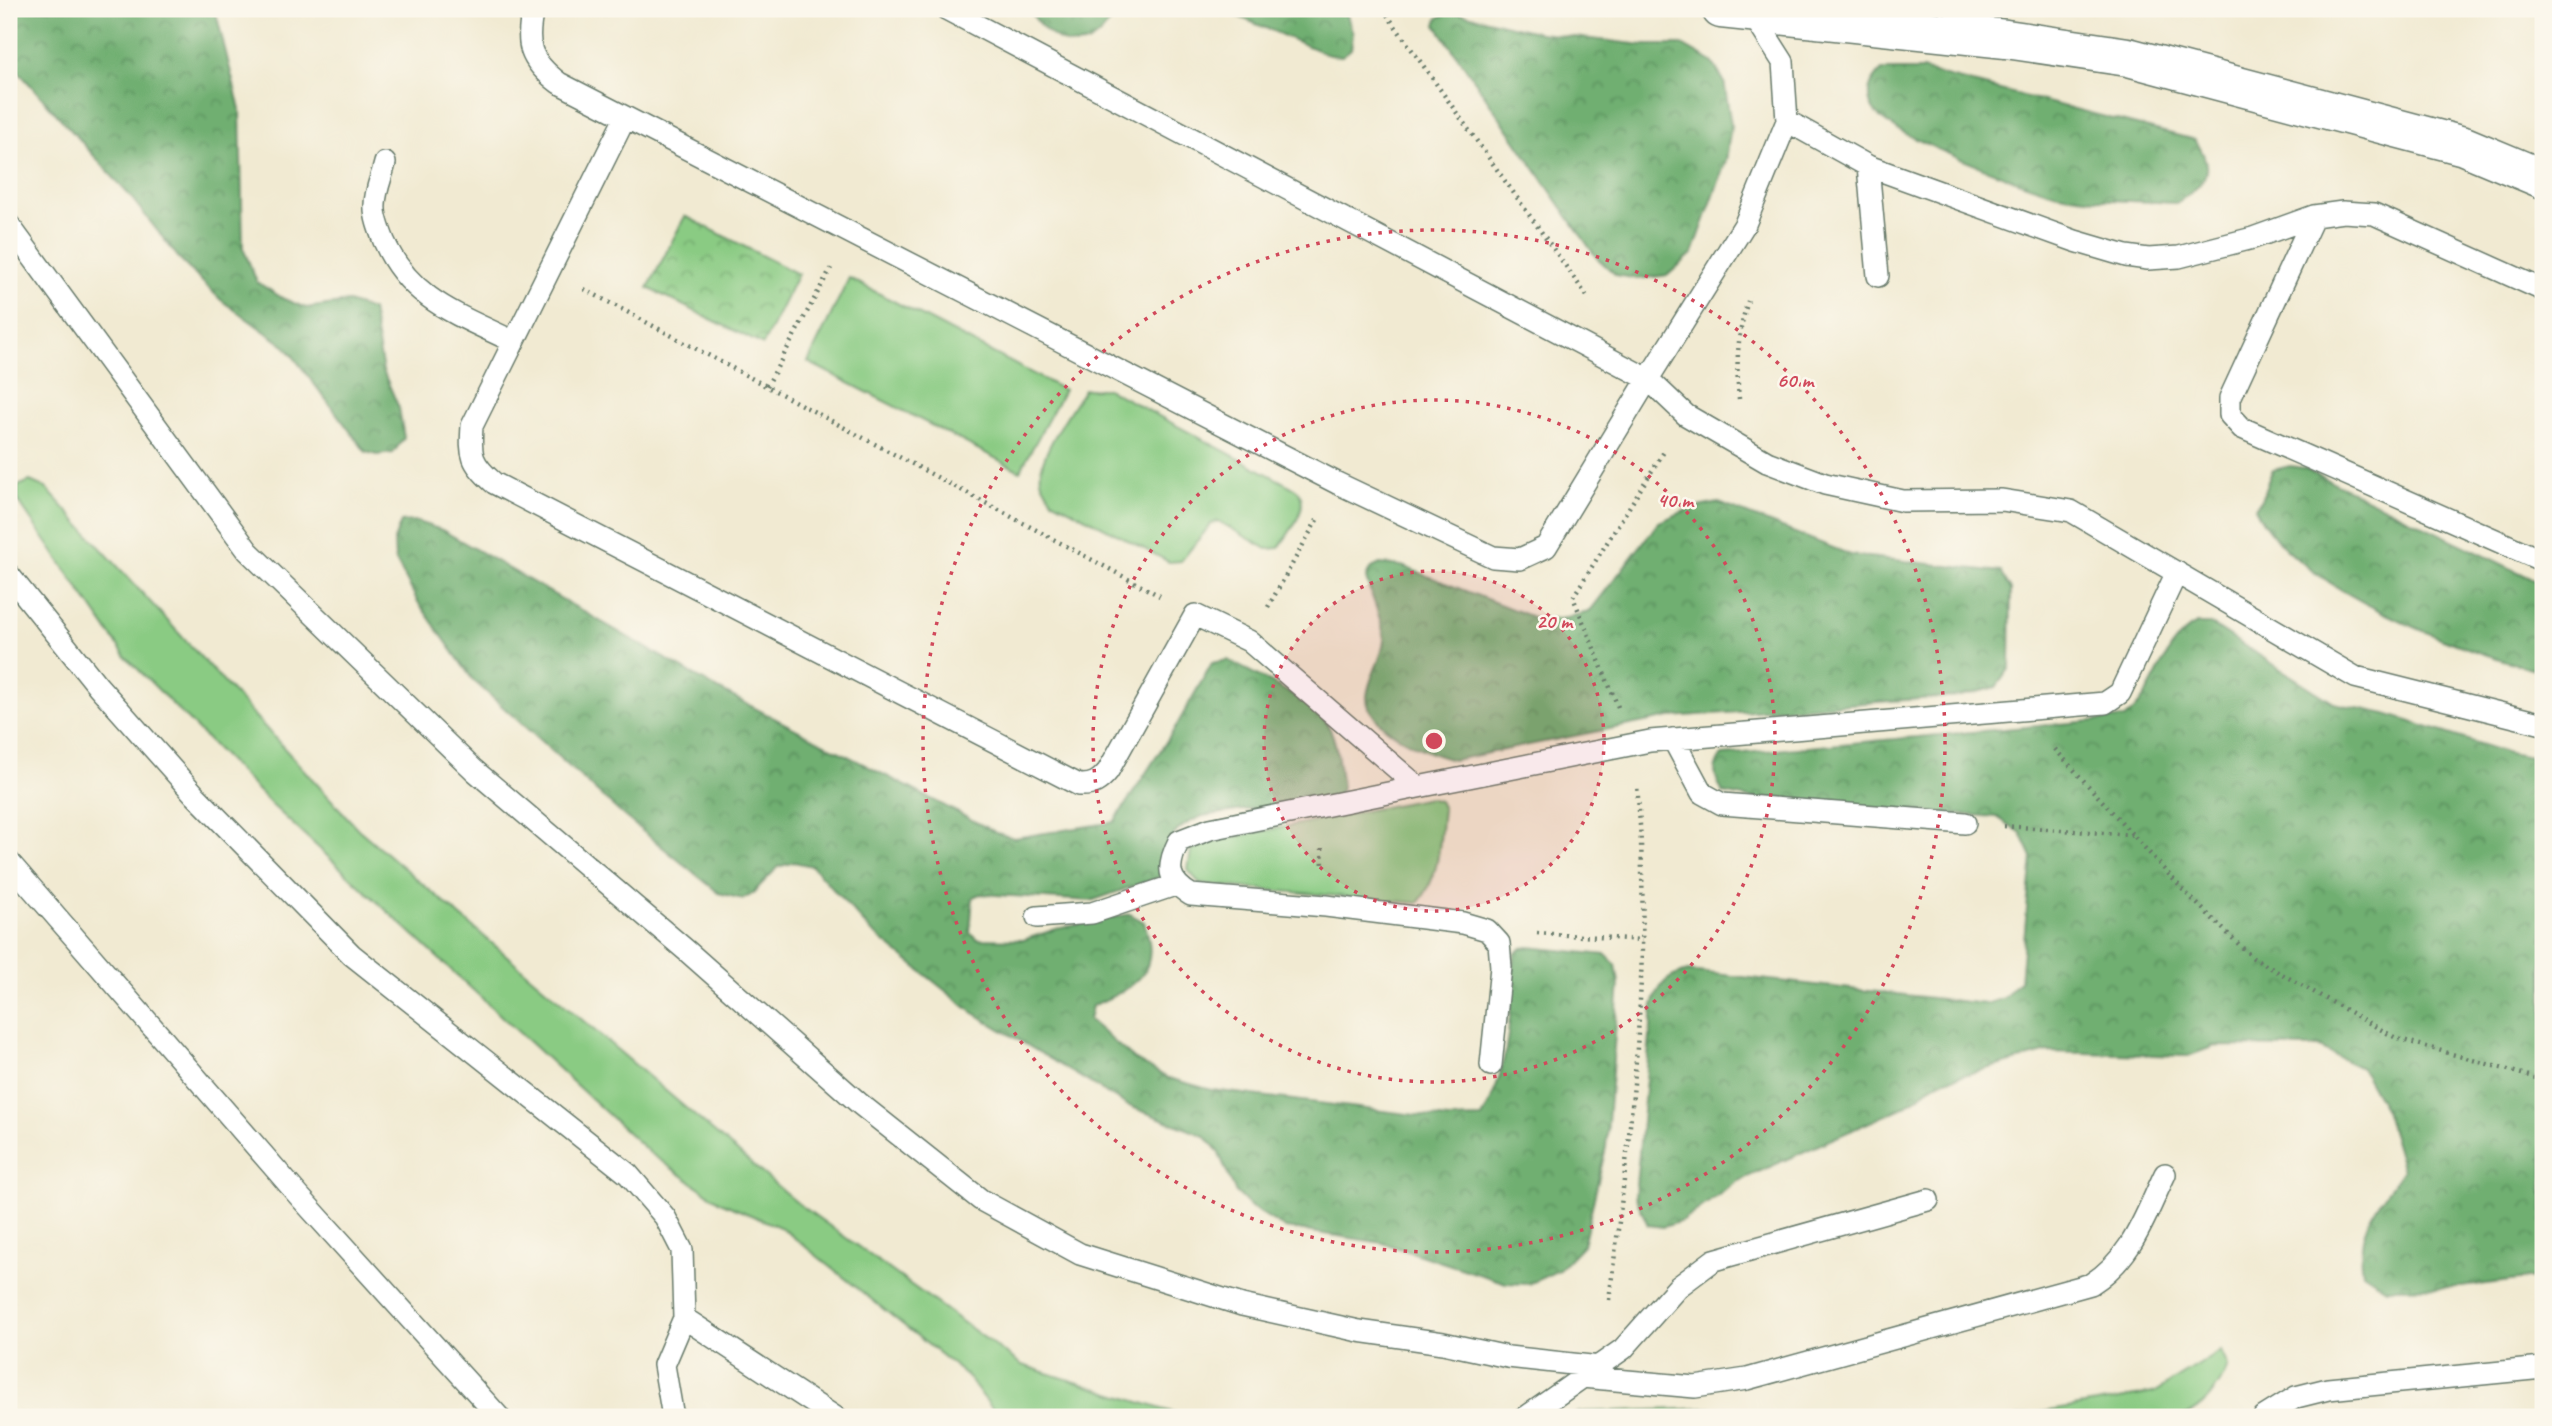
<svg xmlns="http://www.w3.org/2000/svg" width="2552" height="1426" font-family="Caveat,sans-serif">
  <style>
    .grass { fill: #8acb83; stroke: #54845c; stroke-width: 2 }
    .forest { fill: url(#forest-crowns); stroke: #477652; stroke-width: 2 }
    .park { fill: url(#park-crowns); stroke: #54845c; stroke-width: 2 }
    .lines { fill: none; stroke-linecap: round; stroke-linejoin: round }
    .service-casing { stroke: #687a6b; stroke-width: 24 }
    .minor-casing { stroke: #687a6b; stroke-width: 41 }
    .path { stroke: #687a6b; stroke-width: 4.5; stroke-dasharray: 2 5; stroke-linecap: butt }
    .service { stroke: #fff; stroke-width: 21 }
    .minor { stroke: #fff; stroke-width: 38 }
    .ring { fill: none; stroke: #d1495b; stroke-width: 3.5; stroke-dasharray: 3.5 7 }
    .centre { fill: #d1495b; stroke: #fbf7ec; stroke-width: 3.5 }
    .ring-label { font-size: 21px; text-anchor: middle; font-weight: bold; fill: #d1495b; stroke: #fbf7ec; stroke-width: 5; stroke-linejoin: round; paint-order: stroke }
  </style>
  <defs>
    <pattern id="forest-crowns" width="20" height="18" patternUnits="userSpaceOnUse" patternTransform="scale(1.75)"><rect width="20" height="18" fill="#6faf71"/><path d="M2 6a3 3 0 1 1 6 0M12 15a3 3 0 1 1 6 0" fill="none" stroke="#5b905e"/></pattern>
    <pattern id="park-crowns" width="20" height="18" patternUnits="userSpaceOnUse" patternTransform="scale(1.75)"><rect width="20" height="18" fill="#8acb83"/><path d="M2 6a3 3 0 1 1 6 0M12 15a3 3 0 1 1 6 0" fill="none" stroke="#70a66c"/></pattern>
  </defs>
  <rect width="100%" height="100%" fill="#fbf7ec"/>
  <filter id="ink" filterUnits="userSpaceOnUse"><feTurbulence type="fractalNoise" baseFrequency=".0143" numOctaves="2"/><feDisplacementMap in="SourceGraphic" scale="14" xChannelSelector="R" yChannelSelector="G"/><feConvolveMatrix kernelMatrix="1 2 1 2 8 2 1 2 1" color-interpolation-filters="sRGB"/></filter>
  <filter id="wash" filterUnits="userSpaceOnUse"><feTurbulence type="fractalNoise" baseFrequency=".00686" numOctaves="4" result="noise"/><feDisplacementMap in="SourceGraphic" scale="28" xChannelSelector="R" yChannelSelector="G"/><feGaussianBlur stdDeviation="1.57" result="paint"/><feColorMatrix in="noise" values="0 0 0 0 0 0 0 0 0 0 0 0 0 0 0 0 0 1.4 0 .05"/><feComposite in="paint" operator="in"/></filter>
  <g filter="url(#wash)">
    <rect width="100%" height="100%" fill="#f1ead2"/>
    <!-- grass -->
    <path class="grass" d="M 849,278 L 1064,390 L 1020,471 L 808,362 Z
      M 1084,389 L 1108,389 L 1296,489 C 1313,506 1289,531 1279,548 L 1267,549 L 1218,521 L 1211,524 L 1181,561 L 1169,562 L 1052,500 C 1049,494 1043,487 1041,480 C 1036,458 1072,409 1084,389 Z
      M 30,481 L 46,488 L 358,829 L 795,1201 L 1022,1365 L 1187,1417 L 999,1417 L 966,1375 L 782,1228 L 720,1202 L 650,1153 L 272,805 L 126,657 L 18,501 L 18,486 Z
      M 1429,798 L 1439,801 L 1443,809 C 1439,843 1441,876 1418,903 L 1200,884 L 1188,870 L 1191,850 L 1213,841 Z
      M 2221,1351 L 2228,1366 C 2220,1387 2203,1410 2181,1417 L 2016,1417 L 2153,1393 Z
      M 1720,1408 L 1747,1417 L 1569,1417 L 1580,1412 Z"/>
    <!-- forest -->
    <path class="forest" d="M 9,9 L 215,9 L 240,109 L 243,248 L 257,282 L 284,299 L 306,308 L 348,302 L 372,310 L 383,371 L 399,408 L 404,438 L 393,453 L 377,455 L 366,452 L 286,347 L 221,300 L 182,262 L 130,196 L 9,61 Z
      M 1030,9 L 1120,9 C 1111,20 1102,35 1089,42 C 1067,53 1037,28 1030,9 Z
      M 1221,9 L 1345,9 L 1353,34 L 1351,49 L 1342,56 L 1329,55 Z
      M 1451,11 L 1540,33 L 1643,45 L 1682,45 L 1712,62 L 1724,81 L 1731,125 L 1726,161 L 1693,253 L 1668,275 L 1638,279 L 1616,275 L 1596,257 L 1436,25 L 1438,18 Z
      M 1882,70 L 1922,70 L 2195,140 C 2217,171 2205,185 2176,203 C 2137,201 2097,201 2059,194 C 2027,187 1892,136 1875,112 C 1863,95 1870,82 1882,70 Z
      M 2290,466 L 2304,468 L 2543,584 L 2543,671 C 2461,652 2292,587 2255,508 C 2266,496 2265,484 2273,470 Z
      M 1719,503 L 1851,555 L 2001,572 L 2011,590 L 2010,668 L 1996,687 L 1961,696 L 1670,717 L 1454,760 C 1429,755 1366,728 1367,697 C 1368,678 1383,659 1384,640 C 1385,627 1370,593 1366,578 L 1370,569 L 1380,564 L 1402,566 L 1535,618 L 1560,619 L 1589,612 L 1659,522 L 1692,508 Z
      M 414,521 L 442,530 L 718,689 L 997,833 L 1014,838 L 1114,822 L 1177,725 L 1212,663 L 1228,660 C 1254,675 1318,702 1330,729 C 1338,746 1339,769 1342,788 L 1339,796 L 1203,816 C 1168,829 1168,843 1160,877 L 1091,901 L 980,894 L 973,897 L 970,932 L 978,939 L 1023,940 L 1056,929 L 1130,914 L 1144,922 C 1163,974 1134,987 1092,1006 L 1089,1020 L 1134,1059 L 1168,1078 L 1212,1090 L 1448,1119 L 1482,1118 C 1511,1068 1510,1011 1515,954 L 1522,948 L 1529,947 L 1606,955 L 1616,965 L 1619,983 L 1606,1147 L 1583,1245 L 1559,1270 L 1529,1284 L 1506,1283 L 1383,1243 L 1285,1228 L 1251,1207 L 1235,1191 L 1218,1151 L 1205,1136 L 1127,1105 L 972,1012 L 872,932 L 812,866 L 794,862 L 778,867 L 751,895 L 743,899 L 719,893 L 624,816 L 473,680 L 418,602 L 395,559 L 394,540 L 401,522 Z
      M 2197,624 L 2210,624 L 2334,703 L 2386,714 L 2508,753 L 2543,759 L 2543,1277 L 2461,1287 L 2386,1288 L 2363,1273 C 2355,1226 2378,1206 2403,1170 L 2385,1110 L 2361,1068 L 2318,1047 L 2215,1046 L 2188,1056 L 2048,1052 L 1938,1082 L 1904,1107 L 1738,1181 L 1682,1221 L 1663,1227 L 1648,1225 L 1635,1196 L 1653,1005 C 1660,983 1666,977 1688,971 L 1986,1004 L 2004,998 L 2020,981 L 2032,857 L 2021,833 L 1997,817 L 1753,799 L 1723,793 C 1715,778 1711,769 1722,755 L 2125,718 C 2158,694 2160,642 2197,624 Z"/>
    <!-- park -->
    <path class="park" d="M 685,216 L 798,274 L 763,345 L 648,288 Z"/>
  </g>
  <g filter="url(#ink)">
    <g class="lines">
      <defs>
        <path id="service" d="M 533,9 C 525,45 529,60 559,83 L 1337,483 L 1493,557 L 1520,559 L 1546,547 L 1648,379 L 946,9
          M 1750,10 L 1783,62 L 1787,121 L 1745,224 L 1648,379 L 1686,415 L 1767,462 L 1825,484 L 1903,501 L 2002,500 L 2071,511 L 2355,677 L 2543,724
          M 625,118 L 472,426 C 470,456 471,463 494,483 L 1079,785 C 1093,786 1100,781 1108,771 L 1195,615 L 1249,641 L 1418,787 L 1650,741 L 2105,703 L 2120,693 L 2177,572
          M 1787,121 L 1868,166 L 2075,241 L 2126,256 L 2148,259 L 2179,257 L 2253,238 L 2314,216 L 2343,212 L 2374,214 L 2543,290
          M 385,163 C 382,176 375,191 375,205 C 374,216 380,231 384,241 C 410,300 459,315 512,341
          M 1868,166 L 1878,276
          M 2314,216 L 2230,398 L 2230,415 L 2242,428 L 2543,561
          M 9,225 L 248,551 L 474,770 L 687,951 L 860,1104 L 981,1200 L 1080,1254 L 1242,1305 L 1359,1331 L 1443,1343 L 1508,1357 L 1600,1367
          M 9,575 L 98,686 L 195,795 L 352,955 L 628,1174 L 665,1217 L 682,1250 L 684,1318
          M 1673,739 L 1702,793 L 1722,804 L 1965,823
          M 1418,787 L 1210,829 L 1179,841 C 1166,867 1167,880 1191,895 L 1326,906 L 1463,923 L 1487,930 L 1499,943 L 1501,967 L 1491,1065
          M 9,862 L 299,1196 L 499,1417
          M 1037,917 L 1092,913 L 1175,885
          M 1582,1377 L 1695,1387 L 1747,1379 L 2091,1284 C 2133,1257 2144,1218 2165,1174
          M 673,1417 L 664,1365 L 684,1318 L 835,1417
          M 1526,1417 L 1623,1349 L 1678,1287 L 1714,1260 L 1928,1200
          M 2264,1417 L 2296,1397 L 2328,1389 L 2543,1368"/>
        <path id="minor" d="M 1721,9 L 2006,39 L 2128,57 L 2464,146 L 2543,179"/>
      </defs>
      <!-- service casing -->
      <use href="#service" class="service-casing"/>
      <!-- minor casing -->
      <use href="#minor" class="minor-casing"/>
      <!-- path -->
      <path class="path" d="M 1383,9 L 1589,299
        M 584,289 L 1160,596
        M 767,386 L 831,268
        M 1739,399 C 1736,365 1737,334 1748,301
        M 1268,607 L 1317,520
        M 1618,707 L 1573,597 L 1665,450
        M 2055,749 L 2183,890 L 2253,958 L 2396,1038 L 2543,1080
        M 2004,826 L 2132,835
        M 1322,848 L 1323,867
        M 1537,933 L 1642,940
        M 1609,1300 C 1631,1130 1653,958 1637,786"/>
      <!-- service -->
      <use href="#service" class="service"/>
      <!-- minor -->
      <use href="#minor" class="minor"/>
    </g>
  </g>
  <!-- distance rings -->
  <circle cx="1434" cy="741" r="170" fill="#d1495b" fill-opacity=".12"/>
  <g class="ring">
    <circle cx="1434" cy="741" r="170"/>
    <circle cx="1434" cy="741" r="341"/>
    <circle cx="1434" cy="741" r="511"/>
  </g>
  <circle cx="1434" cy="741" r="10" class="centre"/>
  <g class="ring-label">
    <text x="1795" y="387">60 m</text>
    <text x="1675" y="507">40 m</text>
    <text x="1554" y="628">20 m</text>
  </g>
  <!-- margin -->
  <rect width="2552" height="1426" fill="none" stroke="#fbf7ec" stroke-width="35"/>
</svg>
